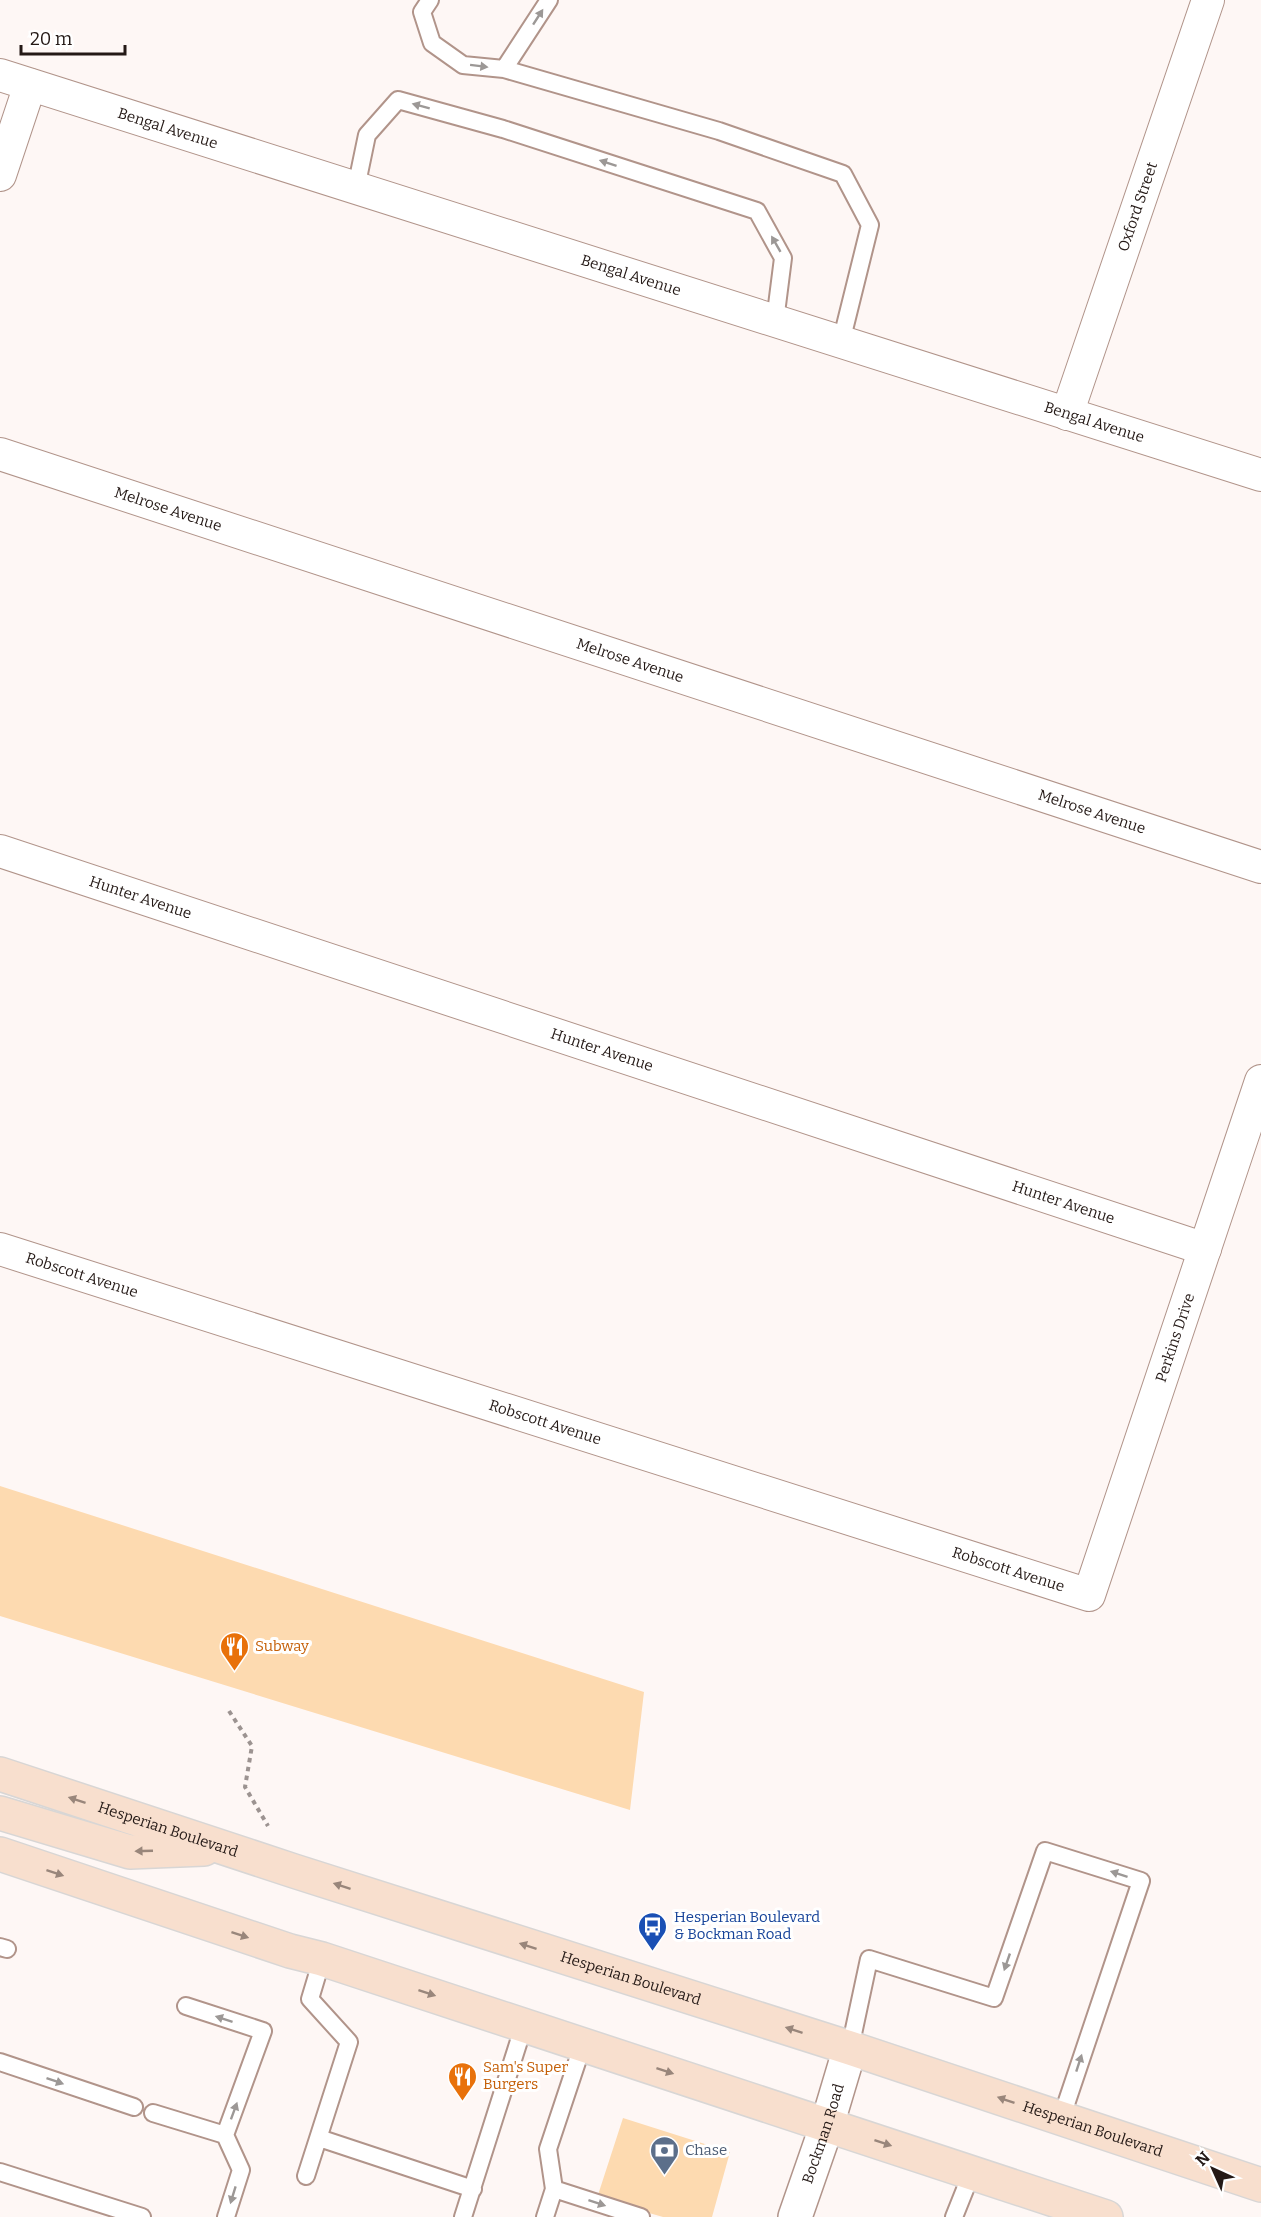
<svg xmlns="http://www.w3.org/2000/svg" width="1261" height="2217" font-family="Bitter,serif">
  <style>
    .building { fill: #fddab0 }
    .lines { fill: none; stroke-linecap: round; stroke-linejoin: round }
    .service-casing { stroke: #b1948a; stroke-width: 20 }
    .minor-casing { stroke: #b1948a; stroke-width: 34 }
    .tertiary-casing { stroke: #b1948a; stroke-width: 36 }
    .primary-casing { stroke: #d8d6d5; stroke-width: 36 }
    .path { stroke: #9c9391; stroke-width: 4; stroke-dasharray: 4.5 4.5; stroke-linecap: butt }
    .service { stroke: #fff; stroke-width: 16 }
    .minor { stroke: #fff; stroke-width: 32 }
    .tertiary { stroke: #fff; stroke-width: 33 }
    .primary { stroke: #f8dfce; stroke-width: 33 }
    .oneway { fill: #9c9896 }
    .oneway2 { fill: #99867b }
    .labels { text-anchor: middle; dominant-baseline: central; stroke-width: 6; stroke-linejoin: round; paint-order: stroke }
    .street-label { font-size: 15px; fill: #241916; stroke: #fff }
    .food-label { font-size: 15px; fill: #c56008; stroke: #fff; text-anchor: start }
    .transit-label { font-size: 15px; fill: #164399; stroke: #fff; text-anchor: start }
    .service-label { font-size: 15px; fill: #4e5e75; stroke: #fff; text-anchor: start }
  </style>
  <rect width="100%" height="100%" fill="#fef7f5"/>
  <!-- building -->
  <path class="building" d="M 0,1486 L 644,1692 L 630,1810 L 0,1616 Z
    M 623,2118 L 730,2152 L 712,2217 L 663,2217 L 597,2198 Z"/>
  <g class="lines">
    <defs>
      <path id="service" d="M 430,0 L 422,12 L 432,43 L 463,65 L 504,69 L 719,131 L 843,174 L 870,225 L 841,342
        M 504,69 L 549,0
        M 356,188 L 367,135 L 398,100 L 503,129 L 757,211 L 783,258 L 775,321
        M 0,1947 L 7,1949
        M 850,2048 L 869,1959 L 994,1998 L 1045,1851 L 1141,1881 L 1061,2119
        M 0,2062 L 134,2107
        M 153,2113 L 225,2135 L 263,2031 L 186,2006
        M 225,2135 L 241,2170 L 226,2217
        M 319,2138 L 473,2189
        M 0,2172 L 142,2217
        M 306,2176 L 349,2042 L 310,1999 L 322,1959
        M 554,2189 L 641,2217
        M 463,2217 L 524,2025
        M 545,2217 L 554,2189 L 548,2149 L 583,2044
        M 954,2217 L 972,2172"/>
      <g id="minor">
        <path id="s1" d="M 0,75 L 1261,475"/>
        <path d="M 0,175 L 30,85"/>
        <path id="s2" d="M 1067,414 L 1208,0"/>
        <path id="s3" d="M 0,454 L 1261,867"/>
        <path id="s4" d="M 0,851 L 1205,1249"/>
        <path id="s5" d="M 0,1249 L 1089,1595 L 1261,1081"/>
      </g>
      <g id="tertiary">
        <path id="s6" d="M 795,2217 L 827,2125 L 850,2048"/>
      </g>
      <g id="primary">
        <path id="s7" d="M 0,1774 L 294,1871 L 850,2048 L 1261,2185"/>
        <path d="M 0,1813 L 130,1852 L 204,1849"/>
        <path d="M 0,1854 L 290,1951 L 322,1959 L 1106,2217"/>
      </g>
    </defs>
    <!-- service casing -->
    <use href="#service" class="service-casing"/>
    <!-- minor casing -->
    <use href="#minor" class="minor-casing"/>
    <!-- tertiary casing -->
    <use href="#tertiary" class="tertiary-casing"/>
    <!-- primary casing -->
    <use href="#primary" class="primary-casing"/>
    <!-- path -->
    <path class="path" d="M 229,1711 L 252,1746 L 245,1787 L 268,1826"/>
    <!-- service -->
    <use href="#service" class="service"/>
    <!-- minor -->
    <use href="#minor" class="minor"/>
    <!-- tertiary -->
    <use href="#tertiary" class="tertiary"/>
    <!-- primary -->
    <use href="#primary" class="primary"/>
  </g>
  <!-- one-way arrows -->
  <defs><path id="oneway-solid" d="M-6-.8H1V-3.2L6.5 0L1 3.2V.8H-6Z" transform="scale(1.5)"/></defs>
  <g class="oneway">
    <use href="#oneway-solid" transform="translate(538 17) rotate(-57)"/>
    <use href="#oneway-solid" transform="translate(479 66) rotate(7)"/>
    <use href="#oneway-solid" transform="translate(421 106) rotate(-165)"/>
    <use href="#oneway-solid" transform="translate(608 163) rotate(-162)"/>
    <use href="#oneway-solid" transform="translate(776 244) rotate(-120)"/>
    <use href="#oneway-solid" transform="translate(1119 1874) rotate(-162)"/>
    <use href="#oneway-solid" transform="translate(1007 1962) rotate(109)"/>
    <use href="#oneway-solid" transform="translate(224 2019) rotate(-162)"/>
    <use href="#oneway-solid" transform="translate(1079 2063) rotate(-72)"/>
    <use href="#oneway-solid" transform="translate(55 2081) rotate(19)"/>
    <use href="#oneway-solid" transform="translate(234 2111) rotate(-70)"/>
    <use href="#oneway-solid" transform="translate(233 2195) rotate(107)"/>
    <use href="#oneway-solid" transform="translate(597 2203) rotate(18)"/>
  </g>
  <g class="oneway2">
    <use href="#oneway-solid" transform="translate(77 1800) rotate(-162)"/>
    <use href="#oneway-solid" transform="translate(144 1851) rotate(178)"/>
    <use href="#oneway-solid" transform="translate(55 1873) rotate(18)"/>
    <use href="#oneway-solid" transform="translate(342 1886) rotate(-162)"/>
    <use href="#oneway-solid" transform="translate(240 1935) rotate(18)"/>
    <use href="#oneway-solid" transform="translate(528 1946) rotate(-162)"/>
    <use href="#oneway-solid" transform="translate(427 1993) rotate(18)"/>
    <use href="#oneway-solid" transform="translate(794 2030) rotate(-162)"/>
    <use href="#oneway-solid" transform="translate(665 2071) rotate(18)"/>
    <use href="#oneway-solid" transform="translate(1006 2100) rotate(-161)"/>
    <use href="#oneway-solid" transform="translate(883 2143) rotate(18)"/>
  </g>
  <!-- icons -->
  <defs>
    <symbol id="restaurant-pin" viewBox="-11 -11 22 30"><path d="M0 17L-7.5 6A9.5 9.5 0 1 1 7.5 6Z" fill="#e8710a" stroke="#fff"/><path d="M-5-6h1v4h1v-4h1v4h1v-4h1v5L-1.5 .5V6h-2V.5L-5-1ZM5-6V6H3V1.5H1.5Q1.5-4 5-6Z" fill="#fff"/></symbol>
    <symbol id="bus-pin" viewBox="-11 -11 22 30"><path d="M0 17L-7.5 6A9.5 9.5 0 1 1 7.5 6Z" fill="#1a4fb4" stroke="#fff"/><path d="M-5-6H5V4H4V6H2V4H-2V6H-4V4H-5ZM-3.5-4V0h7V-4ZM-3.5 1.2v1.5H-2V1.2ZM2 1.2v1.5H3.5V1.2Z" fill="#fff"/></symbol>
    <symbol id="bank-pin" viewBox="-11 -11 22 30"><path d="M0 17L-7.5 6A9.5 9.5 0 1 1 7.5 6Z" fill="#5c6f8a" stroke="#fff"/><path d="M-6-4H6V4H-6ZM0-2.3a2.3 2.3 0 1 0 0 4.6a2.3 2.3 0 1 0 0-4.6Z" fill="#fff"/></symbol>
  </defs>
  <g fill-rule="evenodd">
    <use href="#restaurant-pin" x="218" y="1630" width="33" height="45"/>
    <use href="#bus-pin" x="636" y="1910" width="33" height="45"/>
    <use href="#restaurant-pin" x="446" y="2060" width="33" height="45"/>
    <use href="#bank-pin" x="648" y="2134" width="33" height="45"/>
  </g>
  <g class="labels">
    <!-- street labels -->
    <g class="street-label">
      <text stroke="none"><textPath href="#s1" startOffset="176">Bengal Avenue</textPath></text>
      <text stroke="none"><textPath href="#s2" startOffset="219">Oxford Street</textPath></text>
      <text stroke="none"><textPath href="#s1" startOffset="662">Bengal Avenue</textPath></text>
      <text stroke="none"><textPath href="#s1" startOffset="1148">Bengal Avenue</textPath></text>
      <text stroke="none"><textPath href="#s3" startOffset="177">Melrose Avenue</textPath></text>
      <text stroke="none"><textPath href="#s3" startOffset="663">Melrose Avenue</textPath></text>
      <text stroke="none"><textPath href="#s3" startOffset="1149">Melrose Avenue</textPath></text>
      <text stroke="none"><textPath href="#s4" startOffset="148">Hunter Avenue</textPath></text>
      <text stroke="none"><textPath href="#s4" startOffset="634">Hunter Avenue</textPath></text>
      <text stroke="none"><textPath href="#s4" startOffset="1120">Hunter Avenue</textPath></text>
      <text stroke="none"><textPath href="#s5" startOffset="86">Robscott Avenue</textPath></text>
      <text stroke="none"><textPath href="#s5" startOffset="1414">Perkins Drive</textPath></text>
      <text stroke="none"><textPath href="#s5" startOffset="572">Robscott Avenue</textPath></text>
      <text stroke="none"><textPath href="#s5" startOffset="1058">Robscott Avenue</textPath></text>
      <text stroke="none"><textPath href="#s7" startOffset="177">Hesperian Boulevard</textPath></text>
      <text stroke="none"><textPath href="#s7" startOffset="663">Hesperian Boulevard</textPath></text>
      <text stroke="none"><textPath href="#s7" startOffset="1149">Hesperian Boulevard</textPath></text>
      <text stroke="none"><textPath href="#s6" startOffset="88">Bockman Road</textPath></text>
    </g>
    <!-- food labels -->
    <g class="food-label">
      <text x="255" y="1646">Subway</text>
      <text x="483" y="2067">Sam's Super<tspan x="483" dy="17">Burgers</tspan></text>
    </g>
    <!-- transit labels -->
    <g class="transit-label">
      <text x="674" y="1917">Hesperian Boulevard<tspan x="674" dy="17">&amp; Bockman Road</tspan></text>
    </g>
    <!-- service labels -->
    <g class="service-label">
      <text x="685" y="2150">Chase</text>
    </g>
  </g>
  <!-- north arrow -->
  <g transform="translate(1213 2169) rotate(315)" stroke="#ffffff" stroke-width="4.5" paint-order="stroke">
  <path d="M0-4.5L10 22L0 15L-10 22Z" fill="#241916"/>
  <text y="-9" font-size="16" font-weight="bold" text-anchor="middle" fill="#241916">N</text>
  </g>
  <!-- scale -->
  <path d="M21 45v9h104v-9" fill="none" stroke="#241916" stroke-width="3"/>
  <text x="30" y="45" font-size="18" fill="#241916" stroke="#ffffff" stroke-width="4.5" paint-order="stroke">20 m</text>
</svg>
